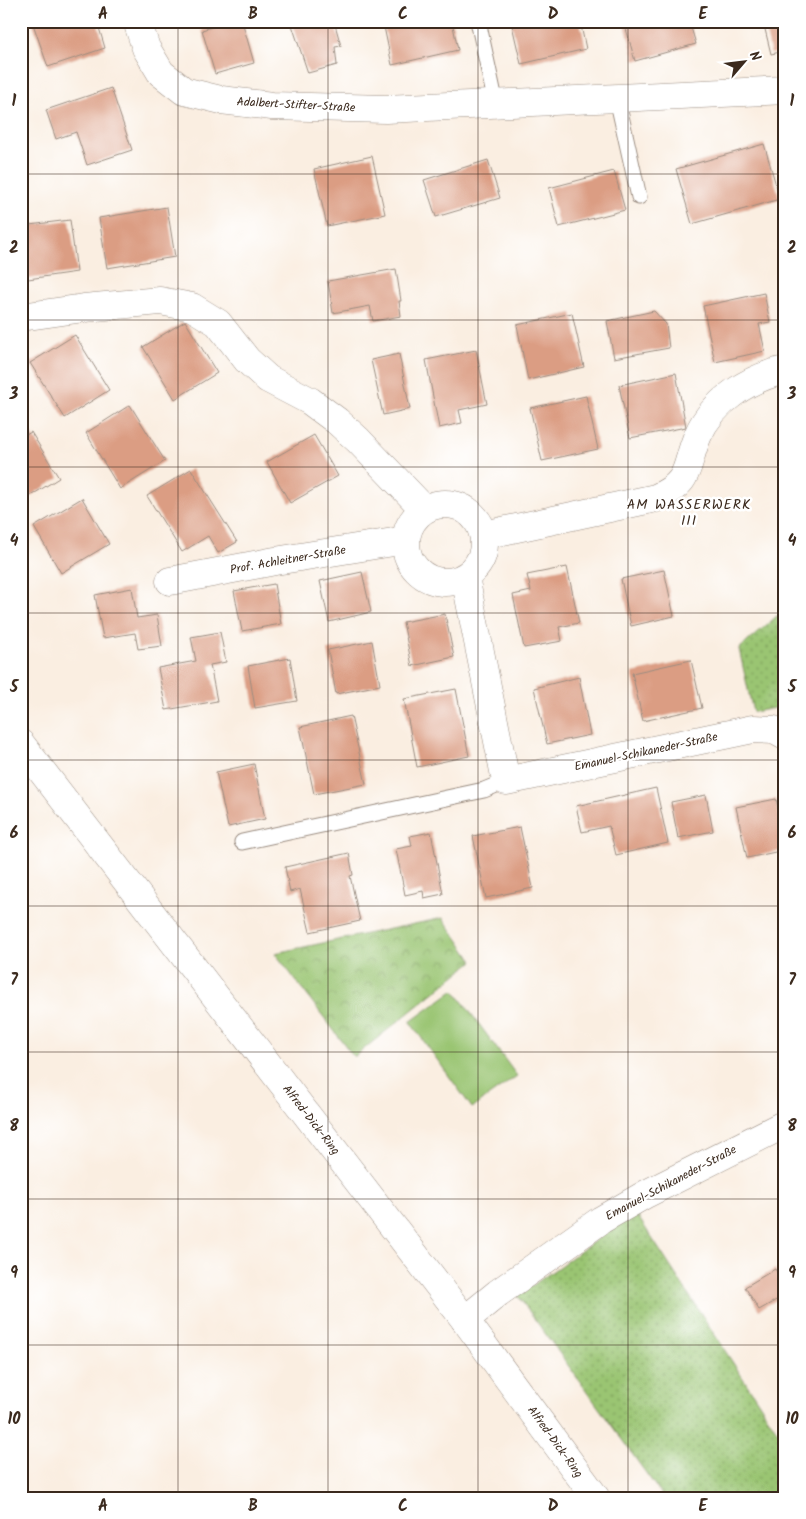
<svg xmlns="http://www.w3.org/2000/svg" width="806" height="1519" font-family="Kalam,sans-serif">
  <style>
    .grass { fill: url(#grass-dots); stroke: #6a7848 }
    .park { fill: url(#park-crowns); stroke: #6a7848 }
    .pitch { fill: #9ac572; stroke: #6a7848 }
    .building { fill: #db9d83 }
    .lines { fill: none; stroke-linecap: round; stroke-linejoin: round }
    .lane-casing { stroke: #9a8c80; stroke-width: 17 }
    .street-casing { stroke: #9a8c80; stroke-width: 29 }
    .secondary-casing { stroke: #9a8c80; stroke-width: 29 }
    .lane { stroke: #fff; stroke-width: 15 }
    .street { stroke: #fff; stroke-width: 28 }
    .secondary { stroke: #fff; stroke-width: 28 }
    .grid { fill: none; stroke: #3b2a1e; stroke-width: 1; stroke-opacity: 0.55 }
    .labels { text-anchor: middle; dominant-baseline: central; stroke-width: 5; stroke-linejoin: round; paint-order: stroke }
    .street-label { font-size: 12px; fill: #3b2a1e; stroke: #fff }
    .neighbourhood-label { font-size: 14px; letter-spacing: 1px; fill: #3b2a1e; stroke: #fff }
    .neatline { fill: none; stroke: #3b2a1e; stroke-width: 2 }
    .grid-label { font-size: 16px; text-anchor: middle; font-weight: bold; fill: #3b2a1e }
  </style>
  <defs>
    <pattern id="grass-dots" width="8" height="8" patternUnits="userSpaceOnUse" patternTransform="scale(1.25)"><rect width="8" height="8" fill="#9ac572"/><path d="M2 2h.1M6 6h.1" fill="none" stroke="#7fa05d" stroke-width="1.8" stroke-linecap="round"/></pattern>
    <pattern id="park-crowns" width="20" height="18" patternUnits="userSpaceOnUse" patternTransform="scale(1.25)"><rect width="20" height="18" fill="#9ac572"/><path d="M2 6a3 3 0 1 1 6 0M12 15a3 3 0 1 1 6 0" fill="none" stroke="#7fa05d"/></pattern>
  </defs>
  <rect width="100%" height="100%" fill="#fff"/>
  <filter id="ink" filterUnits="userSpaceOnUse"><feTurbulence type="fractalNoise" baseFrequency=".02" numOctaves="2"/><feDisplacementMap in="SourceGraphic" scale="10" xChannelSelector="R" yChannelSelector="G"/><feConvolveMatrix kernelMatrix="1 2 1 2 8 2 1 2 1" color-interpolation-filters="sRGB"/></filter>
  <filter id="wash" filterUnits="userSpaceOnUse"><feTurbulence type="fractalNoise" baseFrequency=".0096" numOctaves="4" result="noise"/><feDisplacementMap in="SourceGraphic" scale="20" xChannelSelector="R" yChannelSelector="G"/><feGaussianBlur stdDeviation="1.12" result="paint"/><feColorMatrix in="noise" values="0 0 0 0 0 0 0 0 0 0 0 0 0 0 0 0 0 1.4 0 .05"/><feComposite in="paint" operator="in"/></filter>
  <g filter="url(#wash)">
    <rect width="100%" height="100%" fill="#faeee1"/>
    <!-- grass -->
    <path class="grass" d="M 785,609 L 785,706 L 753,712 L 739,649 Z
      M 635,1212 L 785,1443 L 785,1498 L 664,1498 L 518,1296 Z"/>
    <!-- park -->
    <path class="park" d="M 443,918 L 473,961 L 354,1057 L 275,953 Z"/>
    <!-- pitch -->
    <path class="pitch" d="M 454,990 L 517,1076 L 472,1108 L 410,1022 Z"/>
    <g id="blocks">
      <!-- building -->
      <path class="building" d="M 32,21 L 97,21 L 105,48 L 48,67 Z
        M 232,21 L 242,21 L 254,63 L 215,74 L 202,30 Z
        M 294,21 L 334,21 L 341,46 L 335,47 L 337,65 L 308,73 L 292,25 Z
        M 388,21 L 452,21 L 458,50 L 392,65 L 383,22 Z
        M 511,21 L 580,21 L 586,49 L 521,64 Z
        M 624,21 L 689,21 L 696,44 L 635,61 Z
        M 763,21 L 785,21 L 785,51 L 771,54 Z
        M 111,88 L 132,150 L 87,165 L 76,132 L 56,139 L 46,110 Z
        M 764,144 L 780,199 L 692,224 L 676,169 Z
        M 372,156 L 385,214 L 327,226 L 314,169 Z
        M 488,160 L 500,198 L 436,217 L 424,180 Z
        M 614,171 L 625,210 L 559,227 L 549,188 Z
        M 167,207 L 175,257 L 107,268 L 99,218 Z
        M 70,220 L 77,272 L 21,280 L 21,226 Z
        M 396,269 L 401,301 L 399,301 L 401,316 L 373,321 L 370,306 L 333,313 L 328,281 Z
        M 764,293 L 770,322 L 759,324 L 765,351 L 715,362 L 703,306 Z
        M 654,311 L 666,324 L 669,348 L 614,358 L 607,321 Z
        M 572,313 L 584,367 L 528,380 L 517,325 Z
        M 185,321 L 217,373 L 175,399 L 143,347 Z
        M 75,335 L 109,390 L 65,418 L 30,363 Z
        M 476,350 L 487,404 L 459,410 L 462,423 L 439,428 L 426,360 Z
        M 399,354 L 410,409 L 383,415 L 371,360 Z
        M 676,373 L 686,427 L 630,438 L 619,385 Z
        M 586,396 L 598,449 L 542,461 L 530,408 Z
        M 130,405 L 165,461 L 120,489 L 86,433 Z
        M 31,432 L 59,478 L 27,498 L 21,489 L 21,438 Z
        M 314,435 L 338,476 L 290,503 L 267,462 Z
        M 191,469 L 237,542 L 218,553 L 208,536 L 182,552 L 147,496 Z
        M 82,498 L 109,544 L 61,573 L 34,527 Z
        M 567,567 L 579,623 L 559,627 L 562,641 L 524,648 L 513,595 L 531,591 L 527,575 Z
        M 664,570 L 674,616 L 631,626 L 621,579 Z
        M 362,572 L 371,612 L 329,622 L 320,581 Z
        M 274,584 L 281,624 L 242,631 L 234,591 Z
        M 132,588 L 137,618 L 157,615 L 162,646 L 138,649 L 135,633 L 103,638 L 95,595 Z
        M 445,614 L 454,657 L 412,666 L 403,622 Z
        M 220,632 L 226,662 L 210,665 L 217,701 L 166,710 L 158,668 L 196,661 L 191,637 Z
        M 372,641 L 380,685 L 336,694 L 328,650 Z
        M 290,658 L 297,701 L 255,708 L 248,666 Z
        M 691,660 L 702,708 L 643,721 L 632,673 Z
        M 579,677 L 590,735 L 547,744 L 534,688 Z
        M 456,689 L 469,756 L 417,767 L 404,699 Z
        M 351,716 L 366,784 L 314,794 L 300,727 Z
        M 254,764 L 265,819 L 228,827 L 216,772 Z
        M 656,788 L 668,843 L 616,855 L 609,826 L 582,832 L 576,806 Z
        M 706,795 L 713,831 L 678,838 L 671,802 Z
        M 776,799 L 785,839 L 785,850 L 747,858 L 736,807 Z
        M 520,827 L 533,888 L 486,898 L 473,836 Z
        M 431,832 L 443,894 L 424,898 L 423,891 L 405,895 L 396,849 L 412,846 L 410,836 Z
        M 349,853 L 353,875 L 350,876 L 360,921 L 310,932 L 300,889 L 290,892 L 285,867 Z
        M 775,1269 L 785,1284 L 785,1295 L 759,1310 L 745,1287 Z"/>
    </g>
  </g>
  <g filter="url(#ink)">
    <use href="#blocks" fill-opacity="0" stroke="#9a8c80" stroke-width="1"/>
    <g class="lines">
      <defs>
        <path id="lane" d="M 478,21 L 496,104
          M 617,98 L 639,197
          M 242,842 L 484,790 L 506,781"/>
        <path id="street" d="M 137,21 L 146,48 L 161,73 L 184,91 L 221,100 L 272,106 L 386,109 L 785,90
          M 21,317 L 84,308 L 160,301 L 192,307 L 218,323 L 247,360 L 268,379 L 310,401 L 337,421 L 358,440 L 424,509
          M406 543a39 39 0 1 1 78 0a39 39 0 1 1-78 0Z
          M 484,535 L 656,498 C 693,481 684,467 698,435 C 713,401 749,378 785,370
          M 465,577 L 506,781 L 753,729 L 774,730 L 785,736
          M 170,581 L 275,561 L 406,540
          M 465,1320 L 498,1293 L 601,1220 L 646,1194 L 785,1124"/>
        <path id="secondary" d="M 21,744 L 465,1320 L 596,1498"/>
      </defs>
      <!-- lane casing -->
      <use href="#lane" class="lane-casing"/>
      <!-- street casing -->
      <use href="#street" class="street-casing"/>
      <!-- secondary casing -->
      <use href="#secondary" class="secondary-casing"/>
      <!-- lane -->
      <use href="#lane" class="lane"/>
      <!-- street -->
      <use href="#street" class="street"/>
      <!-- secondary -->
      <use href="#secondary" class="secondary"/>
    </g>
  </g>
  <!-- grid -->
  <path class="grid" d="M 178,21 L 178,1498M 328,21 L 328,1498M 478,21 L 478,1498M 628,21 L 628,1498M 21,174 L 785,174M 21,320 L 785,320M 21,467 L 785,467M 21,613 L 785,613M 21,760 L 785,760M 21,906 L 785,906M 21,1052 L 785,1052M 21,1199 L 785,1199M 21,1345 L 785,1345"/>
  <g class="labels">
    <!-- street labels -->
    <g class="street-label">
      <text transform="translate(296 105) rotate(3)">Adalbert-Stifter-Straße</text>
      <text transform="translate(288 560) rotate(-10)">Prof. Achleitner-Straße</text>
      <text transform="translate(646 752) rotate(-12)">Emanuel-Schikaneder-Straße</text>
      <text transform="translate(311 1120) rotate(52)">Alfred-Dick-Ring</text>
      <text transform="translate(671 1183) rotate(-28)">Emanuel-Schikaneder-Straße</text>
      <text transform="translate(555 1442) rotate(54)">Alfred-Dick-Ring</text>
    </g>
    <!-- neighbourhood labels -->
    <g class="neighbourhood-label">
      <text x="689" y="505">AM WASSERWERK<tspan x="689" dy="16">III</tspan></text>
    </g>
  </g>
  <!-- margin -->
  <rect width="806" height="1519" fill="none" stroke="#fff" stroke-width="55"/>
  <!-- north arrow -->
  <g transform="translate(744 62) rotate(62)" stroke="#ffffff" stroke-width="4" paint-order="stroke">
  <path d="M0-4L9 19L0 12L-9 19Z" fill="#3b2a1e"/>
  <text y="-8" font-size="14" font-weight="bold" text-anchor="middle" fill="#3b2a1e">N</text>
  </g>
  <rect x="28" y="28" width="750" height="1464" class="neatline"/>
  <g class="grid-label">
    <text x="103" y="19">A</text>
    <text x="253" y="19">B</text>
    <text x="403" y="19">C</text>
    <text x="553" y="19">D</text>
    <text x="703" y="19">E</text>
    <text x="14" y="106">1</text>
    <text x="792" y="106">1</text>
    <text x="14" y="253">2</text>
    <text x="792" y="253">2</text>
    <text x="14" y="399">3</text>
    <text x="792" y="399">3</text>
    <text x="14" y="546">4</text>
    <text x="792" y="546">4</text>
    <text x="14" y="692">5</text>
    <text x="792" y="692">5</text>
    <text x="14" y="838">6</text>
    <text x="792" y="838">6</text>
    <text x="14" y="985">7</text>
    <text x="792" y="985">7</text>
    <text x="14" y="1131">8</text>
    <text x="792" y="1131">8</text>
    <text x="14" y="1278">9</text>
    <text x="792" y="1278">9</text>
    <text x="14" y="1424">10</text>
    <text x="792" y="1424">10</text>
    <text x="103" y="1511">A</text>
    <text x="253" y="1511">B</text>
    <text x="403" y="1511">C</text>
    <text x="553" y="1511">D</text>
    <text x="703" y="1511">E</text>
  </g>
</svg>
